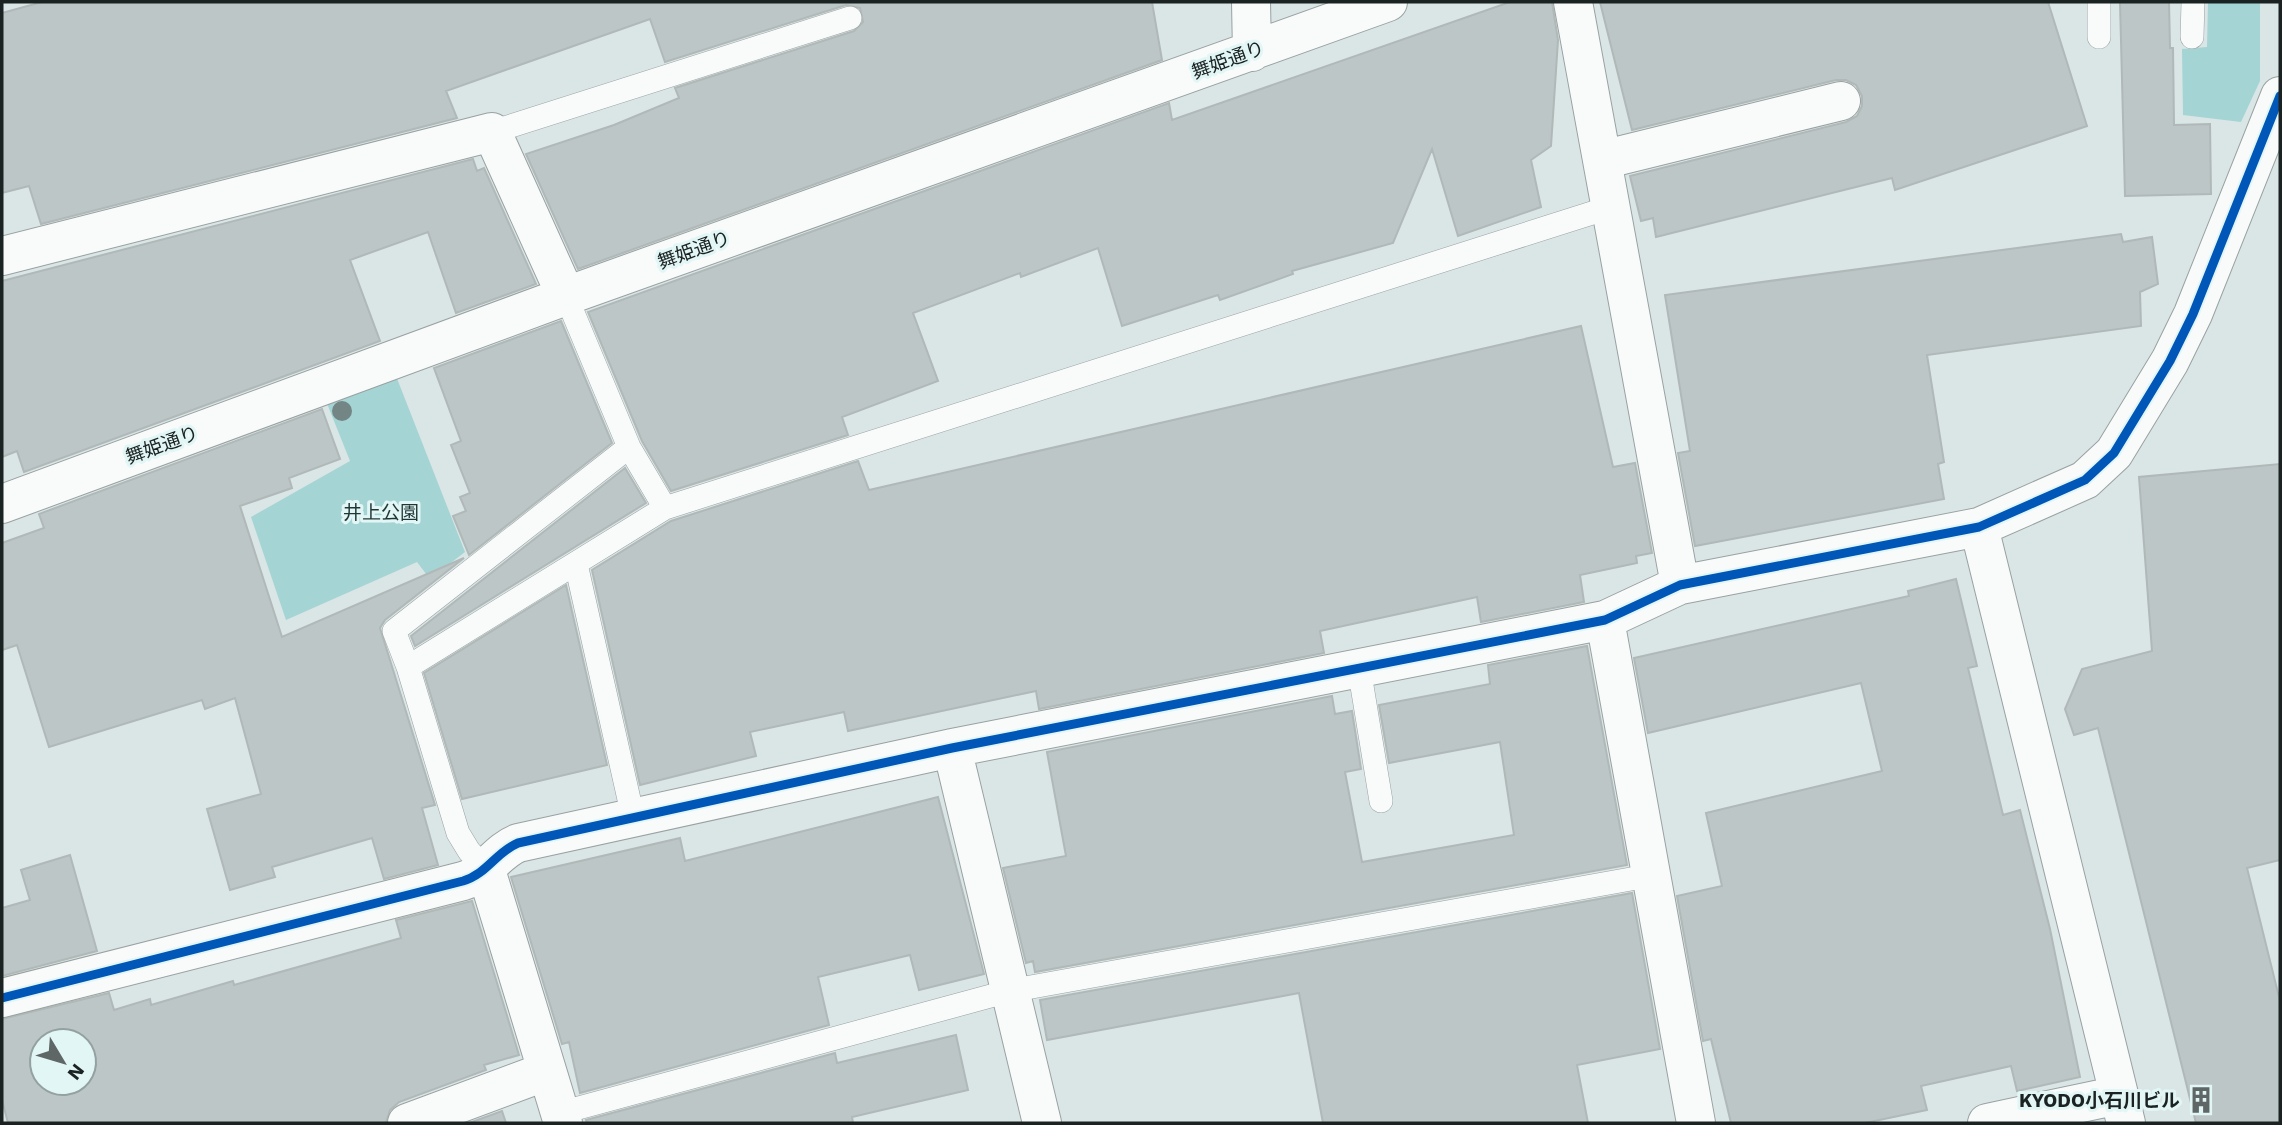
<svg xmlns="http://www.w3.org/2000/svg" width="2282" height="1125" font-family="'Work Sans','Noto Sans JP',sans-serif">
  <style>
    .green { fill: #a5d4d4 }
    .building { fill: #bdc6c6; stroke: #b0b8b8; stroke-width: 2; fill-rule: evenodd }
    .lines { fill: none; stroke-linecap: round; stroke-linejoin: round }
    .service-casing { stroke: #99a1a1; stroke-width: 24 }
    .minor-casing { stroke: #99a1a1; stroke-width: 40 }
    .service { stroke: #f9fbfb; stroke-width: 23 }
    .minor { stroke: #f9fbfb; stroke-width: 38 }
    .cycleway-casing { stroke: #e3f6f6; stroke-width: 13 }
    .cycleway { stroke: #0057b8; stroke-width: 9 }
    .tree { fill: #738585 }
    .labels { text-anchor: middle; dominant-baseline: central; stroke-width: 6; stroke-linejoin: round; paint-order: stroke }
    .street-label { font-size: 19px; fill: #1b2222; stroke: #e3f6f6 }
    .park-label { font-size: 19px; fill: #1f3636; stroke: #e3f6f6 }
    .poi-label { font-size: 19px; font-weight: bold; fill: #1b2222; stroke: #e3f6f6; text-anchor: end }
  </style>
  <rect width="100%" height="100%" fill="#dae5e5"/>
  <!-- green -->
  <path class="green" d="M 2208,2 L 2260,2 L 2260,81 L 2241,122 L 2183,115 L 2182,49 L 2207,47 Z
    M 396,376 L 465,552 L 430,579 L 417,562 L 286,620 L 251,517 L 350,461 L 326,401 Z"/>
  <!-- building -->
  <path class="building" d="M 42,2 L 1152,2 L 1162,60 L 578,269 L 526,154 L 614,125 L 679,98 L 675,88 L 854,31 L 863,22 L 860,8 L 846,5 L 665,62 L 650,19 L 446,91 L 457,118 L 41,224 L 29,186 L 2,193 L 2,13 Z
    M 1510,2 L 1552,2 L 1558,40 L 1551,146 L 1531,160 L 1541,207 L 1458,236 L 1432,149 L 1393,243 L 1292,271 L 1293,274 L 1220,300 L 1218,295 L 1122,326 L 1098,248 L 1021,277 L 1020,273 L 913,313 L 938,381 L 842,417 L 848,435 L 671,491 L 642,441 L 588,312 L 1169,103 L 1172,120 Z
    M 1600,2 L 2048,2 L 2087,126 L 1895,190 L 1892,178 L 1656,237 L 1653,218 L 1641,221 L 1630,176 L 1846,122 L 1857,116 L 1862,106 L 1862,96 L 1856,85 L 1846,80 L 1836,80 L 1632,130 Z
    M 2120,2 L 2169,2 L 2170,48 L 2173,48 L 2174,125 L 2210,124 L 2211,194 L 2125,196 Z
    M 473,159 L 477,171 L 484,168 L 536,284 L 456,313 L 428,232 L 350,260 L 380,341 L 24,472 L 17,451 L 2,457 L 2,281 Z
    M 2121,234 L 2123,242 L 2152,237 L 2158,284 L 2140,292 L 2141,326 L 1927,355 L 1944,462 L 1938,464 L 1944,499 L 1695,546 L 1678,453 L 1690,451 L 1665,295 Z
    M 561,321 L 612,443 L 469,555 L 453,516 L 466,511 L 460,497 L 470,493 L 451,445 L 461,441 L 434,368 Z
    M 1581,326 L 1613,467 L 1635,463 L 1652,553 L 1636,556 L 1637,563 L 1580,575 L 1584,602 L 1481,622 L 1477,597 L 1320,631 L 1324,653 L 1039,709 L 1036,691 L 848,731 L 844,712 L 750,732 L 756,756 L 640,785 L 592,570 L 671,521 L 858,461 L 869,490 Z
    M 322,409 L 340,459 L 289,478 L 292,488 L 240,506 L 282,637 L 464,558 L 385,620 L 380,628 L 435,805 L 422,808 L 438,865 L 384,879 L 372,838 L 272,867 L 275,877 L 230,890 L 207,809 L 261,794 L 235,698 L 205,709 L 202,700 L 49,747 L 17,645 L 2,650 L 2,543 L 44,528 L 39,514 Z
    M 2280,464 L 2280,860 L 2247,868 L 2280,1001 L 2280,1123 L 2196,1123 L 2098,728 L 2074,735 L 2065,709 L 2082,669 L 2152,651 L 2139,477 Z
    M 625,468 L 646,503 L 415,646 L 411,636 Z
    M 1956,579 L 1977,666 L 1968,668 L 2003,815 L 2020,810 L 2050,929 L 2080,1077 L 2017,1091 L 2011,1066 L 1921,1086 L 1927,1110 L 1865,1123 L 1731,1123 L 1711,1039 L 1703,1041 L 1677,896 L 1722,886 L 1706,813 L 1882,771 L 1861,683 L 1648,733 L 1634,658 L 1909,596 L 1908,591 Z
    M 566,585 L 607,765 L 462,799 L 424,673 Z
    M 1587,646 L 1627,865 L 1035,972 L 1033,961 L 1026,963 L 1003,868 L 1066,856 L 1047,752 L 1332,696 L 1335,714 L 1352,711 L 1361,769 L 1345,772 L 1362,862 L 1514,835 L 1500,742 L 1389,763 L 1379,705 L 1490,684 L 1488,665 Z
    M 938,797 L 984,974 L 919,990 L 910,955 L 818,977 L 829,1025 L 580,1093 L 569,1042 L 562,1044 L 511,877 L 680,838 L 685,861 Z
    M 70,855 L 97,951 L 2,976 L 2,908 L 30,900 L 21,870 Z
    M 1632,893 L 1660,1049 L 1577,1065 L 1588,1123 L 1323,1123 L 1299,993 L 1047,1040 L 1040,1000 Z
    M 472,901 L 519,1055 L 484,1065 L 486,1070 L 399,1102 L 390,1110 L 386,1123 L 8,1123 L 2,1100 L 2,1019 L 109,993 L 114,1010 L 150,999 L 151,1005 L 233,981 L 234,985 L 401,938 L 396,920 ZM 42,1041 L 84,1041 L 84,1083 L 42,1083 Z
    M 956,1035 L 968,1090 L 852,1117 L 853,1123 L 587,1123 L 586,1120 L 835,1053 L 837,1063 Z
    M 502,1111 L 506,1123 L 469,1123 Z"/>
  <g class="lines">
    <defs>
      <path id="service" d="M 2099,37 L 2099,2
        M 2192,37 L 2193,2
        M 492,132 L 850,18
        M 629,447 L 665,508
        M 576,564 L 633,817
        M 408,667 L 665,508 L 1611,207
        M 1359,668 L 1381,801
        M 486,870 L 469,851 L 458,833 L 408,667 L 394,631 L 629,447 L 566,296
        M 560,1113 L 1009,991 L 1653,875"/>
      <path id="minor" d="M 1251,2 L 1252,52
        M 1573,2 L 1680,585
        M 1602,160 L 1841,101
        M 2,256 L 492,132 L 566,296
        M 2,504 L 566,296 L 1388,2
        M 1979,527 L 2126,1123
        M 1605,620 L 1696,1123
        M 952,748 L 1042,1123
        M 486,870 L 563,1123
        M 2,998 L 463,881 C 487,874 496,852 518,843 L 952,748 L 1605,620 L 1680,585 L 1979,527 L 2085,480 L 2114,453 L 2170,361 L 2193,314 L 2280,96
        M 407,1123 L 547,1071
        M 1987,1123 L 2119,1095"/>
    </defs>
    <!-- service casing -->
    <use href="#service" class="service-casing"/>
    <!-- minor casing -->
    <use href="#minor" class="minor-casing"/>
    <!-- service -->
    <use href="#service" class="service"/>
    <!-- minor -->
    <use href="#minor" class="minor"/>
    <defs>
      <path id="cycleway" d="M 2,998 L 463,881 C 487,874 496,852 518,843 L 952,748 L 1605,620 L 1680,585 L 1979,527 L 2085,480 L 2114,453 L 2170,361 L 2193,314 L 2280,96"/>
    </defs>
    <!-- cycleway casing -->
    <use href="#cycleway" class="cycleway-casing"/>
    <!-- cycleway -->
    <use href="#cycleway" class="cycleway"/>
  </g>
  <!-- trees -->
  <circle class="tree" cx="342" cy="411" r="10"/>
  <!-- icons -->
  <defs>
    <symbol id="building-bare" viewBox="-9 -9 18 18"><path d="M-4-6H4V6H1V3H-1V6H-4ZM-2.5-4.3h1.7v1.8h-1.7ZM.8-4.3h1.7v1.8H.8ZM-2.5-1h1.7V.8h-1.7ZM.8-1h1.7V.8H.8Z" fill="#5e6666" stroke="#e3f6f6" stroke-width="2.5" paint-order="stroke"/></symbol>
  </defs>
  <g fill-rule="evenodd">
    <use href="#building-bare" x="2182" y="1081" width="38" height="38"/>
  </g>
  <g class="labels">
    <!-- street labels -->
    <g class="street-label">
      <text transform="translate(1228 60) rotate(-20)">舞姫通り</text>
      <text transform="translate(694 250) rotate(-20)">舞姫通り</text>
      <text transform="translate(162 445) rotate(-20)">舞姫通り</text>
    </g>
    <!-- park labels -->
    <g class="park-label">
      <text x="381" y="512">井上公園</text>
    </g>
    <!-- poi labels -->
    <g class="poi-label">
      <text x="2180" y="1100">KYODO小石川ビル</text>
    </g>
  </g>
  <!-- border -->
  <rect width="2282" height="1125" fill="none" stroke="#1b2222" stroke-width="7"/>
  <!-- north arrow -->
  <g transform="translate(63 1062) rotate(128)"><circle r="33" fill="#e3f6f6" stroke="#93a1a1" stroke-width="2"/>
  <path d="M0-5L12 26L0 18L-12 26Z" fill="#5e6666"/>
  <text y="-10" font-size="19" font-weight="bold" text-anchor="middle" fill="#1b2222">N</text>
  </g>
</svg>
